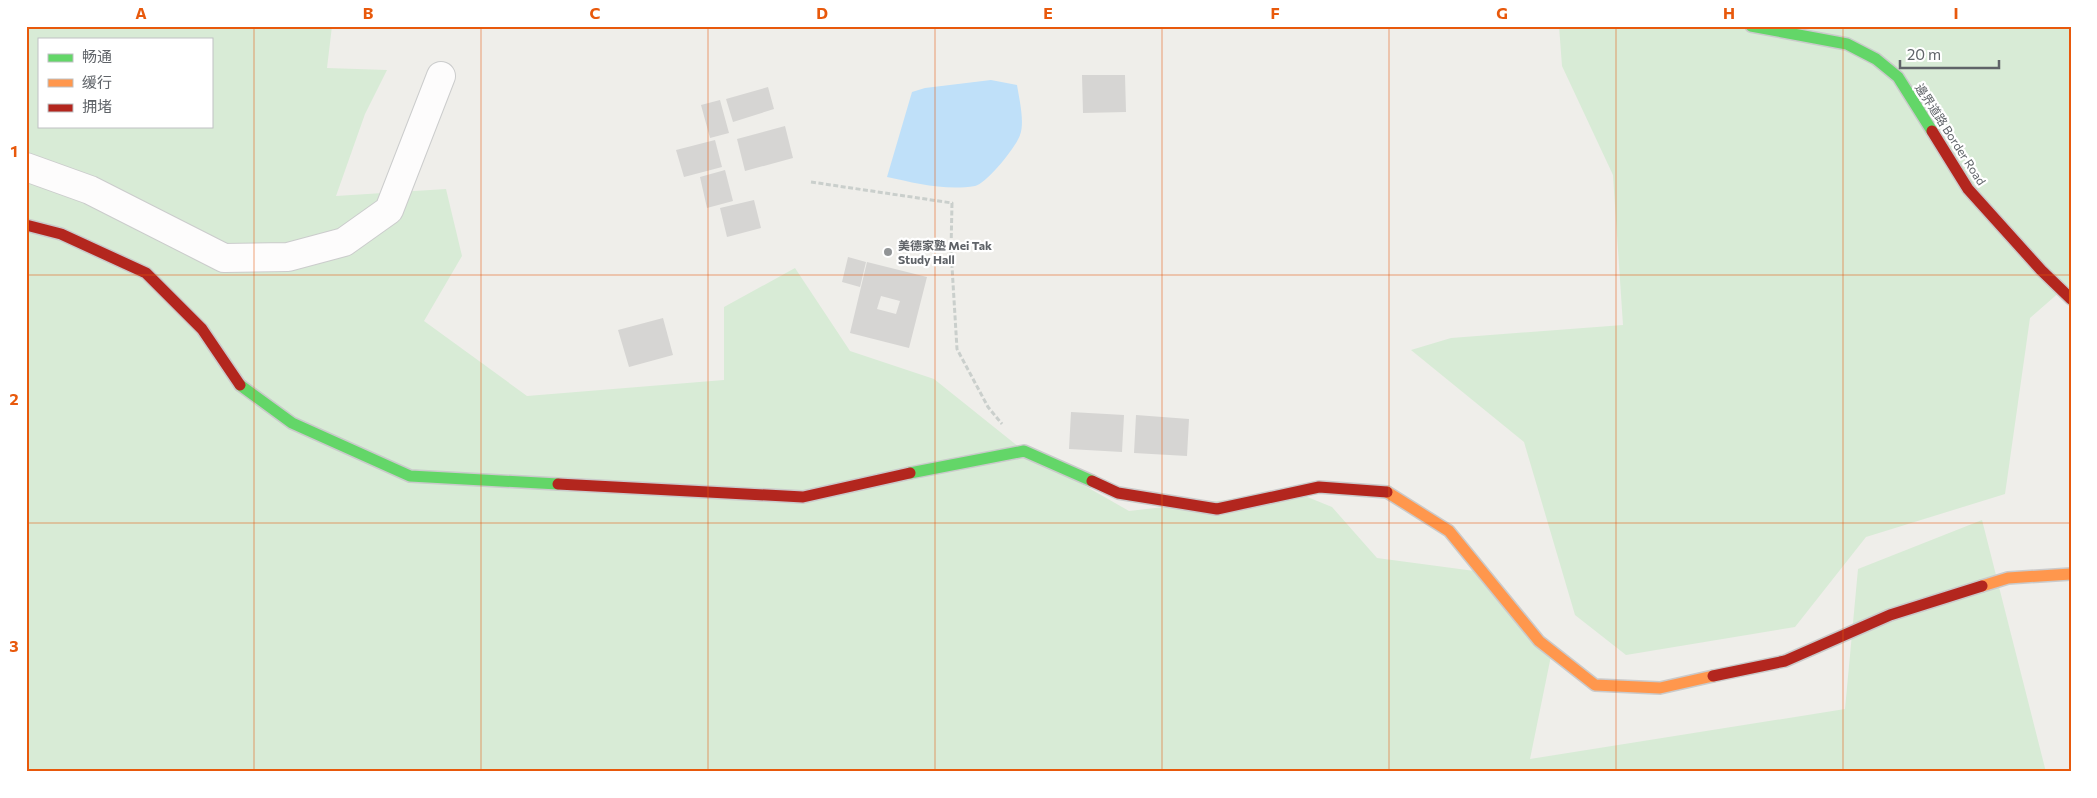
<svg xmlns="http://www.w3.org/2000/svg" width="2097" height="798" font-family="Commissioner,'Noto Sans SC',sans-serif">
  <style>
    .green { fill: #d8ebd6; fill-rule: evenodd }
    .water { fill: #bfe0f9 }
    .building { fill: #d6d5d3; fill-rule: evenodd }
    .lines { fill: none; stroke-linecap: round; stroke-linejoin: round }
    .street-casing { stroke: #cbcccc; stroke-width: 30 }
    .fast-casing { stroke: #cacacb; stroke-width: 14 }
    .slow-casing { stroke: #cacacb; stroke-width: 14 }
    .jam-casing { stroke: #cacacb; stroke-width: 14 }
    .path { stroke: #cacfcc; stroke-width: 3; stroke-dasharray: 5 2.5; stroke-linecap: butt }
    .street { stroke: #fdfcfc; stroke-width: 28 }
    .fast { stroke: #63d668; stroke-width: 11 }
    .slow { stroke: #ff974d; stroke-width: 11 }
    .jam { stroke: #b3261e; stroke-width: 11 }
    .grid { fill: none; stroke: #e8590c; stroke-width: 1; stroke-opacity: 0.55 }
    .poi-dot { fill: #919496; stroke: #fff; stroke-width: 2 }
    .labels { text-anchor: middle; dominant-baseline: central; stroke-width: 4.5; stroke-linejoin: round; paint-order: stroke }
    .street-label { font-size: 12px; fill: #5f6368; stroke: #fff }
    .poi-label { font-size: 12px; font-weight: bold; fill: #5f6368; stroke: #fff; text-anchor: start }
    .neatline { fill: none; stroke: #e8590c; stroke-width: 2 }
    .grid-label { font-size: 16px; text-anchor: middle; font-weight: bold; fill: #e8590c }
  </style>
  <rect width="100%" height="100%" fill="#efeeea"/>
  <!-- green -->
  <path class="green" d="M 26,26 L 332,26 L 327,68 L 387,70 L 365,114 L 336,196 L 446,189 L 462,256 L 424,321 L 527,396 L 724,380 L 724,307 L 795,268 L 850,351 L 934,379 L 1024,451 L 1129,511 L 1295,492 L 1332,507 L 1377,558 L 1482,572 L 1552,651 L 1530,759 L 1845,709 L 1858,569 L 1982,520 L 2046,772 L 26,772 ZM 39,39 L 211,39 L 211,126 L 39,126 Z
    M 1559,26 L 2071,26 L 2071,297 L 2062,290 L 2030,318 L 2005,494 L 1866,537 L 1795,627 L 1626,655 L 1575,615 L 1524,442 L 1411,350 L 1451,338 L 1623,325 L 1613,175 L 1562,66 Z"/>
  <!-- water -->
  <path class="water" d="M 991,80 L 1017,85 C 1019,98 1025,122 1020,135 C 1016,147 987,183 975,186 C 945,191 915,183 887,177 L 912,92 L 925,88 Z"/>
  <!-- building -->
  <path class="building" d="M 1082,75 L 1125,75 L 1126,112 L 1083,113 Z
    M 768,87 L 774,109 L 733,122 L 726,99 Z
    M 720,100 L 729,133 L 710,138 L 701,105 Z
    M 785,126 L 793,158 L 745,171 L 737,139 Z
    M 715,140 L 722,167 L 684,177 L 676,150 Z
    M 725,170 L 733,201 L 707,208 L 700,177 Z
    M 754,200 L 761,228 L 727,237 L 720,208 Z
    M 848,257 L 866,262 L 860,287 L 842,282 Z
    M 867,262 L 927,277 L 909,348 L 850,333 ZM 881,296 L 900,301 L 896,314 L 877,309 Z
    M 663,318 L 673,355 L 629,367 L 618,330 Z
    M 1071,412 L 1124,415 L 1122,452 L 1069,449 Z
    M 1136,415 L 1189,419 L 1187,456 L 1134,453 Z"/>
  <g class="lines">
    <defs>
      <path id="street" d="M 26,167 L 90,190 L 224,258 L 288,257 L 344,242 L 389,210 L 441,76"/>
      <path id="fast" d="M 1751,26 L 1847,44 L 1876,59 L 1898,77 L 1932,131
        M 240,385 L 292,423 L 410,476 L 558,484
        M 910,473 L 1024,451 L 1092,481"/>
      <path id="slow" d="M 1387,492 L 1449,531 L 1539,641 L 1595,685 L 1660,688 L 1713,676
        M 1982,586 L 2008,578 L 2071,574"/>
      <path id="jam" d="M 1932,131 L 1968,189 L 2041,270 L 2071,299
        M 26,225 L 61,234 L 146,273 L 202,329 L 240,385
        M 1092,481 L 1118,493 L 1217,509 L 1319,487 L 1387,492
        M 558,484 L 803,497 L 910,473
        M 1713,676 L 1785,661 L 1890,615 L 1982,586"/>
    </defs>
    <!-- street casing -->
    <use href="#street" class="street-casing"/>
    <!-- fast casing -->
    <use href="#fast" class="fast-casing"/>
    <!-- slow casing -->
    <use href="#slow" class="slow-casing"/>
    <!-- jam casing -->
    <use href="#jam" class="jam-casing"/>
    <!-- path -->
    <path class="path" d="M 811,182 L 952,203 L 951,250 L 957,349 L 988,407 L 1002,424"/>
    <!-- street -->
    <use href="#street" class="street"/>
    <!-- fast -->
    <use href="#fast" class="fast"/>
    <!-- slow -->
    <use href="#slow" class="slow"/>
    <!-- jam -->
    <use href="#jam" class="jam"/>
  </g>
  <!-- grid -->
  <path class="grid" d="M 254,26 L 254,772M 481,26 L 481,772M 708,26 L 708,772M 935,26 L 935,772M 1162,26 L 1162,772M 1389,26 L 1389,772M 1616,26 L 1616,772M 1843,26 L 1843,772M 26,275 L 2071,275M 26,523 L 2071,523"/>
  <!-- markers -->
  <circle class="poi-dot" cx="888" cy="252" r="5"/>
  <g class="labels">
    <!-- street labels -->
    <g class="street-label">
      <text transform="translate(1951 134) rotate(57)">邊界道路 Border Road</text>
    </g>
    <!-- poi labels -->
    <g class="poi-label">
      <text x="898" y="245">美德家塾 Mei Tak<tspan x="898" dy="14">Study Hall</tspan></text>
    </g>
  </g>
  <!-- border -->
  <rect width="2097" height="798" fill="none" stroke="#ffffff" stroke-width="55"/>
  <!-- legend -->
  <rect x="38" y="38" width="175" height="90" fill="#ffffff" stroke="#bfc1c3"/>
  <rect x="48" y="54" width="25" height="8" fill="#63d668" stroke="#bfc1c3"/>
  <text x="82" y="62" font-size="15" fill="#5f6368">畅通</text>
  <rect x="48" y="79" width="25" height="8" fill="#ff974d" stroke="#bfc1c3"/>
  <text x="82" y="88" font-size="15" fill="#5f6368">缓行</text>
  <rect x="48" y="104" width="25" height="8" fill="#b3261e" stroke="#bfc1c3"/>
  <text x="82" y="112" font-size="15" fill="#5f6368">拥堵</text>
  <!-- scale -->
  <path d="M1900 60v8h99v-8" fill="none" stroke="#5f6368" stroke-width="2.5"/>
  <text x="1907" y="60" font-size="15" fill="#5f6368" stroke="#ffffff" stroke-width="4" paint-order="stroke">20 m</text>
  <rect x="28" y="28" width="2042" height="742" class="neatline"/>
  <g class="grid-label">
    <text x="141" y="19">A</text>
    <text x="368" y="19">B</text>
    <text x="595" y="19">C</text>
    <text x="822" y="19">D</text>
    <text x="1048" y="19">E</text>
    <text x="1275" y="19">F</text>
    <text x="1502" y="19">G</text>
    <text x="1729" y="19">H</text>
    <text x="1956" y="19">I</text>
    <text x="14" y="157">1</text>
    <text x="14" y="405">2</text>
    <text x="14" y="652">3</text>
  </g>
</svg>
